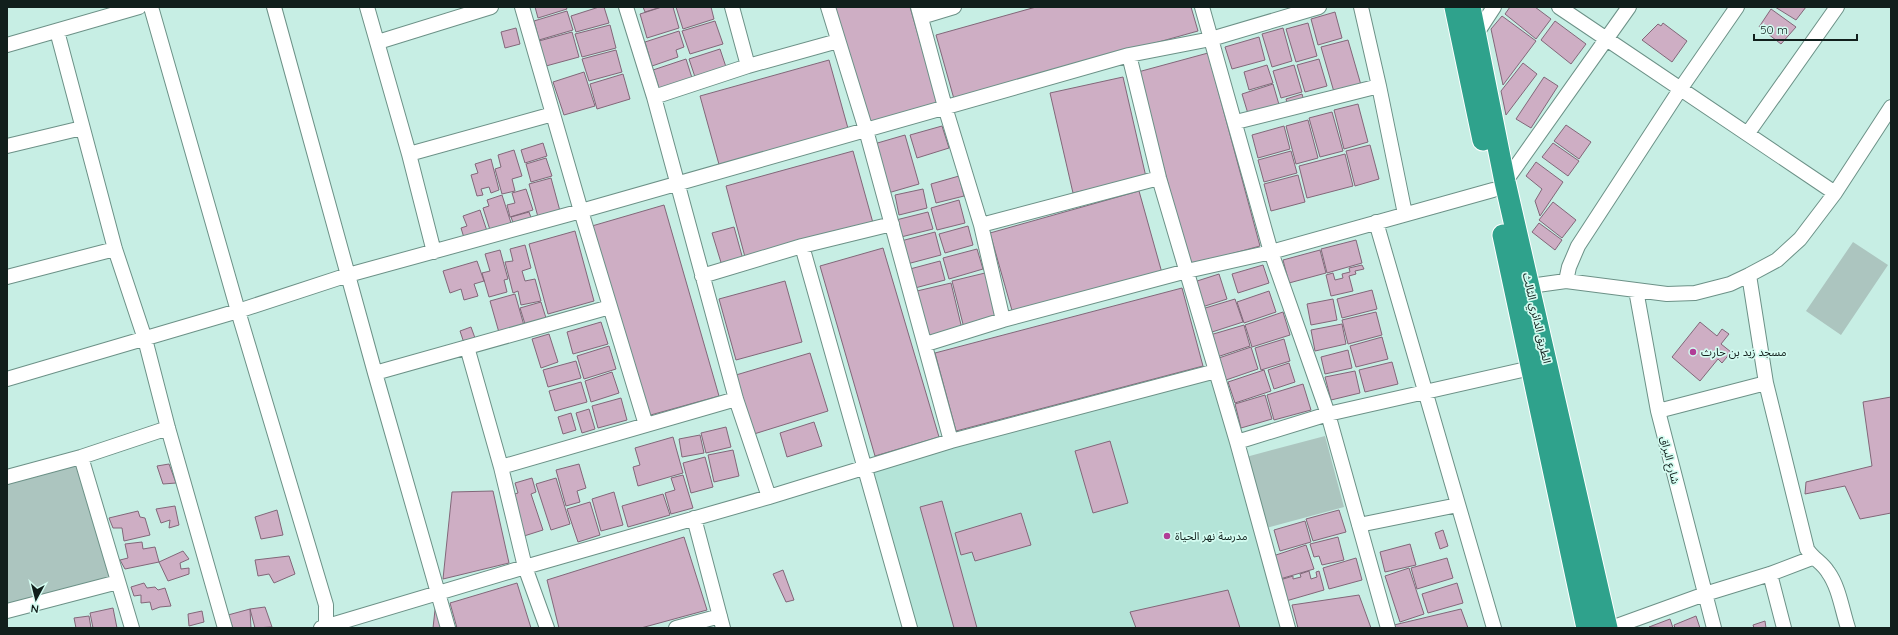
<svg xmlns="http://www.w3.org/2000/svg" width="1898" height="635" font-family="Quicksand,'Noto Sans Arabic',sans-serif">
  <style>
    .built { fill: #b4e4d8 }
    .green { fill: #acc5bf }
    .building { fill: #ceaec4; stroke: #826779 }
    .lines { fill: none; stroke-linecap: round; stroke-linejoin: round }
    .minor-casing { stroke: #6c9187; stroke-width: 16 }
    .highway-casing { stroke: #fff; stroke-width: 23 }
    .minor { stroke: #fff; stroke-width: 14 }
    .highway { stroke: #2fa28c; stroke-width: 21 }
    .poi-dot { fill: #b13e97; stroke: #d4fcf1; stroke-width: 1.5 }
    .labels { text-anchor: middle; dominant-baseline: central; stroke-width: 3.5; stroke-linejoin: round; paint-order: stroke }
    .street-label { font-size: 11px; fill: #111f1c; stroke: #d4fcf1 }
    .poi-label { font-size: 11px; fill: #111f1c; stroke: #d4fcf1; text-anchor: start }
  </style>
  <rect width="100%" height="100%" fill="#c7eee4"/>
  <!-- built -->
  <path class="built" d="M 1214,373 L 1285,628 L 912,628 L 868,469 Z"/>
  <!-- green -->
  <path class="green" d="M 1853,242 L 1888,265 L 1841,335 L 1806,311 Z
    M 1325,436 L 1344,507 L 1266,528 L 1246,457 Z
    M 81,457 L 118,582 L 7,611 L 7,477 Z"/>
  <!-- building -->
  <path class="building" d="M 535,7 L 566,7 L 567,9 L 538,18 Z
    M 599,7 L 604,7 L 609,23 L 576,32 L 571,16 Z
    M 643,7 L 661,7 L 645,12 Z
    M 662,7 L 673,7 L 679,28 L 647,38 L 640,14 Z
    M 676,7 L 711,7 L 714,19 L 683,29 Z
    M 834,7 L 910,7 L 938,104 L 868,124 Z
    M 1036,7 L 1191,7 L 1198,31 L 954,99 L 936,35 Z
    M 1510,7 L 1535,7 L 1551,19 L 1536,39 L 1505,14 Z
    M 1775,7 L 1806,7 L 1796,20 Z
    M 1771,9 L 1796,27 L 1781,44 L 1759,27 Z
    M 567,11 L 573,30 L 539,40 L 534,21 Z
    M 1335,12 L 1342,38 L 1318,45 L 1311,19 Z
    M 1502,16 L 1536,41 L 1503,85 L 1491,29 Z
    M 715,21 L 723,44 L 690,54 L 682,31 Z
    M 1555,21 L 1586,44 L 1571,64 L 1541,40 Z
    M 1308,23 L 1317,56 L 1296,62 L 1286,29 Z
    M 1663,23 L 1687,41 L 1672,62 L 1642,40 L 1658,24 L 1661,26 Z
    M 610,25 L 616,48 L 582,57 L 575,34 Z
    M 516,28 L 520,44 L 505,48 L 501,32 Z
    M 1283,28 L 1292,61 L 1272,67 L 1262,34 Z
    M 679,31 L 684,47 L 676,50 L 678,57 L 652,66 L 645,42 Z
    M 572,32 L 579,57 L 546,66 L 539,41 Z
    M 1259,37 L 1265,60 L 1232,69 L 1225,47 Z
    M 1348,40 L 1361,85 L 1334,92 L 1321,47 Z
    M 720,49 L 727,70 L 696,80 L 689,59 Z
    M 616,50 L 622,72 L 589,81 L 582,59 Z
    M 1208,53 L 1260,246 L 1190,265 L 1138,72 Z
    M 686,59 L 693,81 L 660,91 L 653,70 Z
    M 1319,59 L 1327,86 L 1305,92 L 1297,65 Z
    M 829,60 L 849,132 L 720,168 L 700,96 Z
    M 1523,63 L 1537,74 L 1506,115 L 1501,91 Z
    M 1267,65 L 1273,83 L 1249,90 L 1244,72 Z
    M 1294,65 L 1302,92 L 1281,98 L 1273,71 Z
    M 584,72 L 595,106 L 564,115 L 553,82 Z
    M 623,74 L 630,99 L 597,109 L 590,84 Z
    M 1123,77 L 1146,177 L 1073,193 L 1050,93 Z
    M 1544,77 L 1558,86 L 1531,128 L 1516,119 Z
    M 1273,84 L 1280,108 L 1249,117 L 1242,94 Z
    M 1302,94 L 1304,101 L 1288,106 L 1286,99 Z
    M 1358,104 L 1368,142 L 1344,149 L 1334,110 Z
    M 1332,112 L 1343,151 L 1320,157 L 1309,118 Z
    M 1308,120 L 1318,158 L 1296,164 L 1286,126 Z
    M 1566,125 L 1591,142 L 1579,159 L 1554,141 Z
    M 942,126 L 949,148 L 917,158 L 910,135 Z
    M 1284,126 L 1290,149 L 1258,158 L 1252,135 Z
    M 905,135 L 919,184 L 888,193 L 874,144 Z
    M 543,143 L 547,156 L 525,163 L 521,150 Z
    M 1553,143 L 1579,161 L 1568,176 L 1542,157 Z
    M 1370,145 L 1379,179 L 1355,186 L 1346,151 Z
    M 514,150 L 522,176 L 512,179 L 515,191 L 502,194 L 495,169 L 501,167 L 498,155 Z
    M 853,151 L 873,223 L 745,257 L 726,186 Z
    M 1291,151 L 1297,173 L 1264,182 L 1258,160 Z
    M 1345,154 L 1353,186 L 1307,198 L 1299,166 Z
    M 546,158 L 552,176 L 531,182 L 526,164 Z
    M 491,159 L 499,190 L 491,193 L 489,187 L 481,189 L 483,195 L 477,196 L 471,175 L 478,173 L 475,164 Z
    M 1536,162 L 1563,182 L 1540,216 L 1535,201 L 1542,189 L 1526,176 Z
    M 1298,175 L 1305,202 L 1271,211 L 1264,184 Z
    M 959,176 L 964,196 L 936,203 L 931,184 Z
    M 551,178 L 560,211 L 538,217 L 529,184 Z
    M 526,189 L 533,210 L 510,217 L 507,205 L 515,203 L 512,193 Z
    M 923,189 L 927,208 L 899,215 L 895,195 Z
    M 1139,191 L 1162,273 L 1013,314 L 990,233 Z
    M 502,195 L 512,226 L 491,233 L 483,208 L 489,206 L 487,200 Z
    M 959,200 L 965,223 L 937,230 L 931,208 Z
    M 1553,202 L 1576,220 L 1562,238 L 1539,220 Z
    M 664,205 L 719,396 L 647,416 L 592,226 Z
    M 480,210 L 488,234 L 465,241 L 461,228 L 467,226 L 463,216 Z
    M 529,212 L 533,223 L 515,228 L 511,217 Z
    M 928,212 L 933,229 L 901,237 L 896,220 Z
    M 1539,223 L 1562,240 L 1555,250 L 1532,232 Z
    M 968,226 L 973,245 L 945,253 L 939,234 Z
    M 734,227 L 744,263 L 723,269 L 712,233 Z
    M 575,231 L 594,301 L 548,314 L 529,244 Z
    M 935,232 L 941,255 L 907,264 L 901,241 Z
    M 1356,240 L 1362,263 L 1327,273 L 1321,249 Z
    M 525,245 L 531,268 L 522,271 L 525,281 L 535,279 L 541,301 L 521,305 L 518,291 L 513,293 L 505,262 L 513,261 L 510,249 Z
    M 883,248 L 939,437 L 875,456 L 820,266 Z
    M 977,249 L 983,269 L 949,279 L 943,258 Z
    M 500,250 L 508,279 L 504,280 L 507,292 L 489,297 L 482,273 L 490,271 L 485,254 Z
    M 1320,250 L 1326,273 L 1289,283 L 1283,260 Z
    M 477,261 L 484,281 L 474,284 L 478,296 L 464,300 L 461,289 L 450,293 L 443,271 Z
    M 940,261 L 945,280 L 915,288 L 910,269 Z
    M 1263,265 L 1269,283 L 1238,293 L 1232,274 Z
    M 1362,265 L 1364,269 L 1355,271 L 1356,274 L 1349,276 L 1353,291 L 1331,296 L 1326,275 L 1333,273 L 1335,280 L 1343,278 L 1342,274 L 1350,272 L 1349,268 Z
    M 985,273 L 998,319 L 964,328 L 952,281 Z
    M 1219,274 L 1227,299 L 1202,307 L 1194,282 Z
    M 785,281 L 802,342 L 736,360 L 719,299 Z
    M 951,283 L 962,329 L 927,337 L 917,291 Z
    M 1182,288 L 1203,366 L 956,431 L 935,353 Z
    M 1372,290 L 1377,309 L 1342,318 L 1337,299 Z
    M 1269,291 L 1276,312 L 1244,323 L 1237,302 Z
    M 515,294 L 525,329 L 500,336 L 490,301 Z
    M 1235,299 L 1243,322 L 1209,333 L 1202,309 Z
    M 1333,299 L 1337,320 L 1311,325 L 1307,304 Z
    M 541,302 L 546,318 L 525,324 L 520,308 Z
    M 1283,312 L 1290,335 L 1252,347 L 1245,325 Z
    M 1376,312 L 1382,335 L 1348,344 L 1342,320 Z
    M 601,322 L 608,344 L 573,354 L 567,332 Z
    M 1700,322 L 1717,336 L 1722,329 L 1729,334 L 1721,344 L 1731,352 L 1722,363 L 1718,359 L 1700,381 L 1672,357 Z
    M 1342,324 L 1346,344 L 1315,351 L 1311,330 Z
    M 1244,325 L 1250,346 L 1217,357 L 1210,335 Z
    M 471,327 L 475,338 L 464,343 L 460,331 Z
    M 549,334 L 558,362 L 541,368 L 532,339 Z
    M 1382,337 L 1388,359 L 1356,367 L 1350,346 Z
    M 1284,339 L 1290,361 L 1261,370 L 1255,348 Z
    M 609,346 L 616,369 L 584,379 L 577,356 Z
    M 1251,347 L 1258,369 L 1223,381 L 1216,359 Z
    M 1348,350 L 1352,368 L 1325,374 L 1321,357 Z
    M 810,353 L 828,411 L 754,434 L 736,375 Z
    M 576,361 L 581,378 L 548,387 L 543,370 Z
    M 1392,362 L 1398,384 L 1365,392 L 1359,370 Z
    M 1289,363 L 1295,382 L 1274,389 L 1268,370 Z
    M 1264,370 L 1271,391 L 1235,403 L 1228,382 Z
    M 1355,371 L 1360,393 L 1331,400 L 1325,377 Z
    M 612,372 L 619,393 L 591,402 L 585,381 Z
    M 581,382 L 587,402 L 555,411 L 549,391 Z
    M 1303,384 L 1311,410 L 1274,420 L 1267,395 Z
    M 1265,395 L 1272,419 L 1241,428 L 1235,404 Z
    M 1891,397 L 1891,513 L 1860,519 L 1845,486 L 1805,494 L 1806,482 L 1872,466 L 1863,402 Z
    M 621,398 L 627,420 L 598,428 L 592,406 Z
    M 589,409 L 595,429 L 582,433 L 576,413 Z
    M 571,413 L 576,430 L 563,434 L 558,417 Z
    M 814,422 L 822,446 L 787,457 L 780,433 Z
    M 726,427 L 731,447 L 706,453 L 701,433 Z
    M 700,435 L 704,453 L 682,457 L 679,439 Z
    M 673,437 L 683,473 L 638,486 L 633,467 L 640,465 L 635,448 Z
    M 1110,441 L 1128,503 L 1093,513 L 1075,451 Z
    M 733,450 L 739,476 L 714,482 L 708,455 Z
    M 705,457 L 713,487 L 691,493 L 683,463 Z
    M 169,464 L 176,483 L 163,484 L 157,466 Z
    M 579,464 L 586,488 L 577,491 L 580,502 L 566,506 L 556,470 Z
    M 683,475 L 693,508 L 671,514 L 665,493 L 675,490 L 671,478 Z
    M 532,478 L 536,492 L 531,494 L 543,530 L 524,536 L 511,495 L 518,493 L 515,483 Z
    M 556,478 L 570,524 L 551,530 L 536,484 Z
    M 493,491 L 509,563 L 443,579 L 452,492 Z
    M 614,492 L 623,525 L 601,531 L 592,499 Z
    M 663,494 L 670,515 L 628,527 L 622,506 Z
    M 942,501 L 977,628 L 954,628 L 920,507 Z
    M 590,502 L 600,535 L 578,542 L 567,509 Z
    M 175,506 L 179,525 L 169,528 L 170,520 L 161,523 L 156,509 Z
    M 277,510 L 283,535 L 261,539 L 255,517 Z
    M 1339,510 L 1346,532 L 1313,541 L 1306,519 Z
    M 138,511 L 140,517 L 145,518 L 150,535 L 124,541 L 122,528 L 113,528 L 109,518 Z
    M 1021,513 L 1031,545 L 975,561 L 972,552 L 961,555 L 955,533 Z
    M 1305,521 L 1311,542 L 1280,551 L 1274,530 Z
    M 1443,530 L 1448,546 L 1440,549 L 1435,533 Z
    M 684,537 L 707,610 L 641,628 L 559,628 L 547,580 Z
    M 1338,537 L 1344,560 L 1322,565 L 1319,556 L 1314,557 L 1310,544 Z
    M 142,542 L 143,549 L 155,547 L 159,562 L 125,569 L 120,560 L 128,558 L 125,544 Z
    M 1410,544 L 1416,565 L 1385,572 L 1380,552 Z
    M 1306,545 L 1314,569 L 1280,579 L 1273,556 Z
    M 183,551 L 189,559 L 180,563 L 181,569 L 189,568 L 189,574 L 168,581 L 159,562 Z
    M 289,556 L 295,574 L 274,583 L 269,574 L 258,576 L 255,560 Z
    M 1356,558 L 1362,580 L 1329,589 L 1323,568 Z
    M 1447,558 L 1453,578 L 1417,589 L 1411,568 Z
    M 1409,568 L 1424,614 L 1400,622 L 1385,576 Z
    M 783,570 L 794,600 L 786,602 L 773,574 Z
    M 1309,571 L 1311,579 L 1317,577 L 1316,572 L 1319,571 L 1324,590 L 1286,601 L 1280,580 L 1293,576 L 1293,579 L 1301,577 L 1300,574 Z
    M 144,583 L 147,588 L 155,587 L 158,590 L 165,588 L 171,606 L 160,607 L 152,610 L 150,602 L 141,603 L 141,595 L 134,596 L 131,587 Z
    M 517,583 L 531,628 L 457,628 L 450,603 Z
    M 1457,583 L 1463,603 L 1428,613 L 1422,594 Z
    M 1228,590 L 1240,628 L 1136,628 L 1130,612 Z
    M 1359,595 L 1371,628 L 1298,628 L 1292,605 Z
    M 436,601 L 443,628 L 433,628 Z
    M 265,607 L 272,627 L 255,628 L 250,609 Z
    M 113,608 L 117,628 L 93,628 L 90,613 Z
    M 250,609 L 251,628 L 233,628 L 228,615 Z
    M 1461,609 L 1468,628 L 1395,628 L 1394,625 Z
    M 202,611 L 204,622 L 189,626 L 188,614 Z
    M 89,616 L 91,628 L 76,628 L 74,618 Z
    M 1696,616 L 1700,628 L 1675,628 L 1674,625 Z
    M 1670,619 L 1673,628 L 1649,627 Z
    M 1765,621 L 1766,628 L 1754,628 L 1753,625 Z"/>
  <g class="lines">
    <defs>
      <path id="minor" d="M 151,7 L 238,311 L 326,605 L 326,628
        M 274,7 L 375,373 L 448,628
        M 367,7 L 409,154 L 434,252
        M 522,7 L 581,211 L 646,425
        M 626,7 L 654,97 L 736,399 L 769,497
        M 732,7 L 748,66
        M 828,7 L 866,130 L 951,441
        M 918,7 L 945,107 L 981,225 L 1003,320
        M 1202,7 L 1271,252 L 1328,414 L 1388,628
        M 1361,7 L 1379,86
        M 1559,7 L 1835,193
        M 921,17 L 954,7
        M 57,31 L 115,249 L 145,339 L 168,428 L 225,628
        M 1477,33 L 1494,7
        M 378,42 L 491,7
        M 7,45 L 139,7
        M 1129,55 L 1159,178 L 1237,442 L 1288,628
        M 654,97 L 748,66 L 838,41
        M 1236,122 L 1379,86 L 1405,214
        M 1748,133 L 1837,7
        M 7,146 L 82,128
        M 409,154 L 553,114
        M 1505,182 L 1629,7
        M 1376,222 L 1494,628
        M 981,225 L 1159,178
        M 802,246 L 910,628
        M 1749,275 L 1766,383 L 1807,549 C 1813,559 1822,562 1828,572 C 1839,587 1842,610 1848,628
        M 702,276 L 802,246 L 892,224
        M 7,277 L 115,249
        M 1566,281 L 1569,267 L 1578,246 L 1681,88 L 1737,7
        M 1530,286 L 1566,281 L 1667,294 L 1695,293 L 1730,284 L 1749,275 L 1777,260 L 1800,239 L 1835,193 L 1891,107
        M 1636,290 L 1658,411 L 1714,628
        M 926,344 L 1003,320 L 1187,271 L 1271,252 L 1493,190
        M 467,347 L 501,467 L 525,567 L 547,628
        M 375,373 L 610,307
        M 7,379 L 238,311 L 348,275 L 581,211 L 1129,55 L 1211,39 L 1319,7
        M 1658,411 L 1766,383
        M 1237,442 L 1328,414 L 1531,368
        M 81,457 L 132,628
        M 501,467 L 736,399
        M 7,477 L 81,457 L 168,428
        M 694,518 L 723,628
        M 1359,525 L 1458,505
        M 1770,574 L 1784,628
        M 7,611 L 118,582
        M 321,628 L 525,567 L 769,497 L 951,441 L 1216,371
        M 676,628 L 720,616
        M 1611,628 L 1705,594 L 1770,574 L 1812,558"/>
      <path id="highway" d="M 1455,7 L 1483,140
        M 1470,7 L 1505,182 L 1607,628
        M 1503,235 L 1587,628"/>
    </defs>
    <!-- minor casing -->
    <use href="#minor" class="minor-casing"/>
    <!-- highway casing -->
    <use href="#highway" class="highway-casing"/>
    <!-- minor -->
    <use href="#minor" class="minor"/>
    <!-- highway -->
    <use href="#highway" class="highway"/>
  </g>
  <!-- markers -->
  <g class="poi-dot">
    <circle cx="1693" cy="352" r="4"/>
    <circle cx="1167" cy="536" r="4"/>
  </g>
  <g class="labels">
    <!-- street labels -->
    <g class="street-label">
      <text transform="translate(1537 318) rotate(77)">الطريق الدائري الثالث</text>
      <text transform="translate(1670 460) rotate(76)">شارع البراق</text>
    </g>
    <!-- poi labels -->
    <g class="poi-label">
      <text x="1701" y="352">مسجد زيد بن حارث</text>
      <text x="1175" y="536">مدرسة نهر الحياة</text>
    </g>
  </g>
  <!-- border -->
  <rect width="1898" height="635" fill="none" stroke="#111f1c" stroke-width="16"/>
  <!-- north arrow -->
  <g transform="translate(36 599) rotate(187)" stroke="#d4fcf1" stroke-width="3" paint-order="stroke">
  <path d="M0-3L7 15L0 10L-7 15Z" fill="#111f1c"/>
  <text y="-6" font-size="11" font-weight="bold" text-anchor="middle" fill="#111f1c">N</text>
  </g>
  <!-- scale -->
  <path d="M1754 34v6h103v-6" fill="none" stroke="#111f1c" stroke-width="2"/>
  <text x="1760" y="34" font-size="12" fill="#111f1c" stroke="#d4fcf1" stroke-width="3" paint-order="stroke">50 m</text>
</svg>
